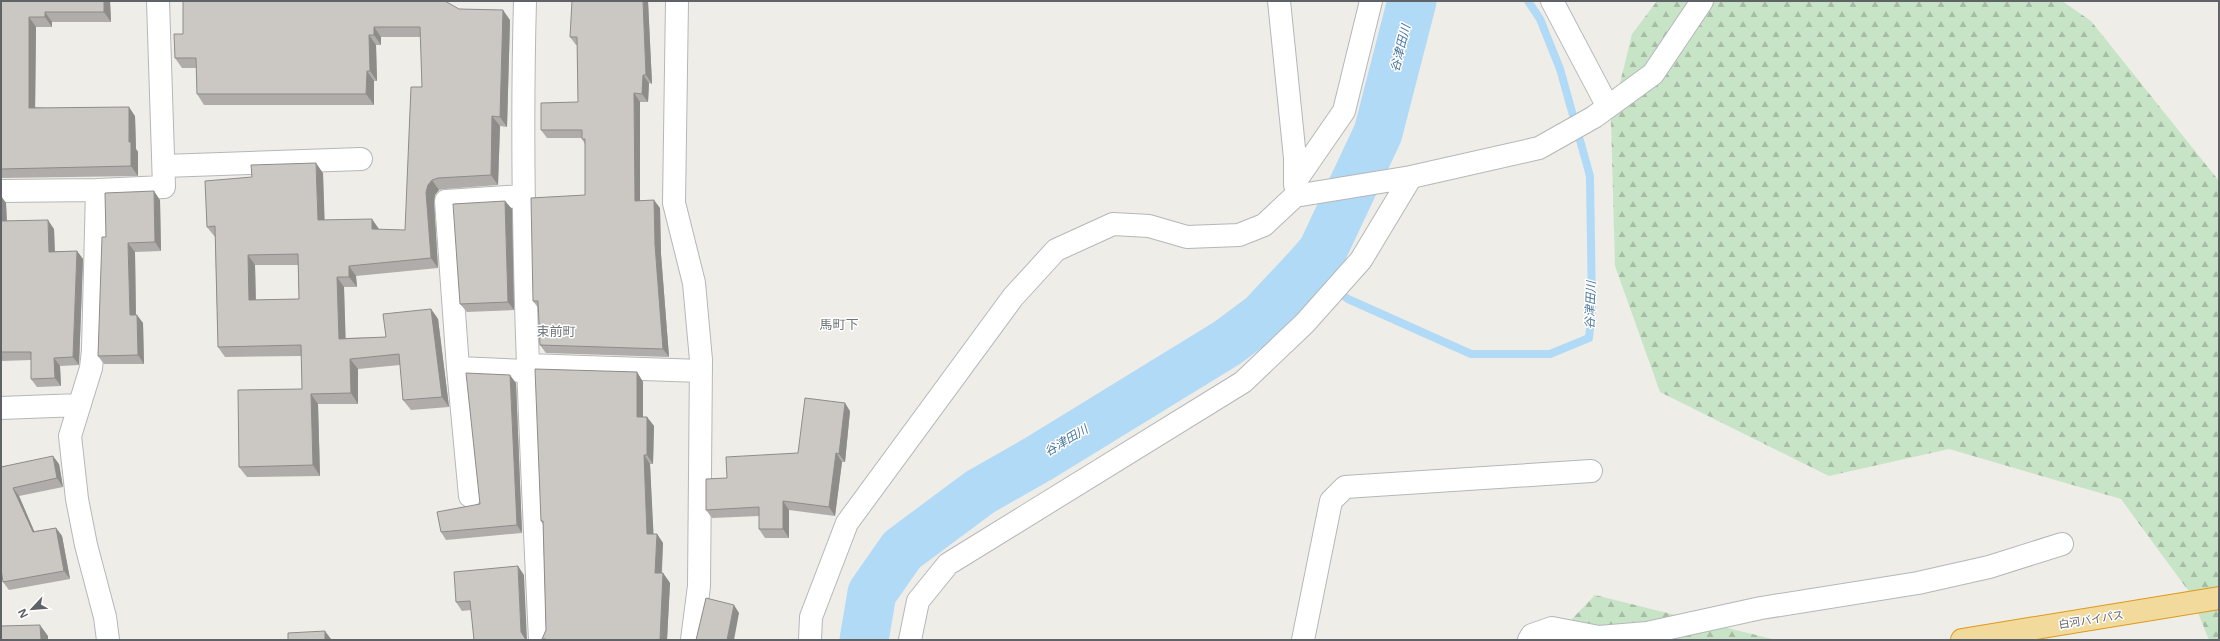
<svg xmlns="http://www.w3.org/2000/svg" width="2220" height="641" font-family="'Open Sans','Noto Sans JP',sans-serif">
  <style>
    .forest { fill: url(#forest-firs) }
    .lines { fill: none; stroke-linecap: round; stroke-linejoin: round }
    .stream { stroke: #b1daf6; stroke-width: 8 }
    .river { stroke: #b1daf6; stroke-width: 49 }
    .minor-casing { stroke: #b4b7ba; stroke-width: 24 }
    .highway-casing { stroke: #dd9919; stroke-width: 24 }
    .minor { stroke: #fff; stroke-width: 22 }
    .highway { stroke: #f2d99c; stroke-width: 22 }
    .wall { fill: #afaca9; fill-rule: evenodd }
    .shaded-wall { fill: #8e8c89 }
    .building { fill: #cbc8c4; stroke: #8e8c89; fill-rule: evenodd }
    .labels { text-anchor: middle; dominant-baseline: central; stroke-width: 3; stroke-linejoin: round; paint-order: stroke }
    .street-label { font-size: 11px; fill: #5f6266; stroke: #fff }
    .water-label { font-size: 12px; font-style: italic; fill: #4b779f; stroke: #fff }
    .quarter-label { font-size: 13px; fill: #707478; stroke: #fff }
  </style>
  <defs>
    <pattern id="forest-firs" width="22" height="20" patternUnits="userSpaceOnUse"><rect width="22" height="20" fill="#c8e4c7"/><path d="M5 1l3.5 6h-7zM16 11l3.5 6h-7z" fill="#a6bca5"/></pattern>
  </defs>
  <rect width="100%" height="100%" fill="#efede8"/>
  <!-- forest -->
  <path class="forest" d="M 1657,1 L 2062,1 L 2091,21 L 2219,181 L 2219,640 L 2209,640 L 2190,593 L 2121,499 L 1949,449 L 1829,476 L 1660,392 L 1615,266 L 1611,120 L 1632,34 Z
    M 1595,595 L 1776,640 L 1552,640 Z"/>
  <g class="lines">
    <!-- stream -->
    <path class="stream" d="M 1307,269 L 1348,299 L 1471,354 L 1550,354 L 1589,338 L 1592,309 L 1590,176 L 1560,69 L 1540,19 L 1528,1"/>
    <!-- river -->
    <path class="river" d="M 864,640 L 872,593 L 902,550 L 980,492 L 1038,459 L 1227,343 L 1262,317 L 1307,269 L 1322,252 L 1378,133 L 1412,1"/>
    <defs>
      <path id="minor" d="M 525,1 C 519,214 530,427 540,640
        M 677,1 L 674,203 L 694,283 L 701,360 L 699,586 L 692,640
        M 1279,1 L 1295,158 L 1295,185
        M 1552,1 L 1608,107
        M 164,166 L 361,159
        M 1295,182 L 1344,111 L 1371,1
        M 97,190 L 93,350 L 91,368 L 70,436 L 77,499 L 86,545 L 105,617 L 108,640
        M 1,191 L 97,190 L 164,187 L 158,1
        M 527,365 L 701,371
        M 458,368 L 527,371
        M 1,408 L 79,405
        M 470,496 L 458,368 L 446,201 L 524,196
        M 810,640 L 811,617 L 847,523 L 1013,297 L 1056,250 L 1113,224 L 1149,226 L 1187,237 L 1239,235 L 1264,225 L 1295,196 L 1411,177 L 1539,148 L 1594,117 L 1653,74 L 1702,1
        M 910,640 L 918,601 L 948,564 L 1243,382 L 1305,323 L 1361,260 L 1411,177
        M 1303,640 L 1331,501 L 1345,487 L 1591,471
        M 1529,640 L 1532,635 L 1552,628 L 1599,637 L 1647,633 L 1761,608 L 1918,583 L 1989,567 L 2062,544"/>
      <path id="highway" d="M 1962,640 L 2219,598"/>
    </defs>
    <!-- minor casing -->
    <use href="#minor" class="minor-casing"/>
    <!-- highway casing -->
    <use href="#highway" class="highway-casing"/>
    <!-- minor -->
    <use href="#minor" class="minor"/>
    <!-- highway -->
    <use href="#highway" class="highway"/>
  </g>
  <!-- wall -->
  <path class="wall" d="M 1,1 L 110,1 L 111,22 L 52,22 L 52,27 L 36,27 L 35,107 L 135,116 L 136,149 L 138,152 L 138,176 L 1,178 Z
    M 648,1 L 652,84 L 649,83 L 648,102 L 640,102 L 640,200 L 660,208 L 661,254 L 669,357 L 546,353 L 540,345 L 539,309 L 533,301 L 585,195 L 585,144 L 582,139 L 582,138 L 547,138 L 541,130 L 578,102 L 577,45 L 576,45 L 570,37 Z
    M 459,9 L 510,20 L 507,127 L 500,126 L 498,185 L 445,189 L 439,190 L 435,195 L 434,202 L 438,268 L 356,276 L 357,287 L 344,287 L 345,338 L 386,337 L 431,309 L 438,319 L 449,407 L 411,410 L 403,400 L 400,365 L 358,369 L 358,404 L 318,404 L 320,476 L 247,477 L 239,467 L 302,389 L 302,356 L 225,357 L 218,347 L 215,237 L 207,227 L 323,173 L 324,220 L 379,229 L 379,230 L 405,230 L 422,87 L 421,37 L 381,37 L 381,45 L 376,45 L 377,81 L 374,81 L 374,105 L 204,105 L 197,94 L 196,68 L 182,68 L 175,58 L 183,34 ZM 255,265 L 298,265 L 299,299 L 256,300 Z
    M 1,196 L 6,203 L 7,221 L 54,229 L 55,251 L 77,251 L 83,259 L 79,365 L 60,366 L 61,386 L 37,387 L 31,379 L 31,360 L 1,361 Z
    M 160,200 L 161,251 L 135,252 L 136,315 L 143,323 L 144,364 L 104,364 L 98,356 L 106,237 Z
    M 505,201 L 512,209 L 514,310 L 467,312 L 460,304 Z
    M 637,372 L 643,382 L 643,417 L 647,417 L 654,426 L 653,464 L 650,464 L 653,534 L 657,534 L 663,543 L 662,573 L 663,573 L 670,583 L 667,640 L 543,640 L 542,639 L 546,630 L 543,524 L 541,521 Z
    M 516,383 L 522,533 L 446,540 L 441,532 L 480,504 Z
    M 850,411 L 845,462 L 842,462 L 835,516 L 789,510 L 789,538 L 765,538 L 759,529 L 759,516 L 712,518 L 706,510 L 727,478 L 798,453 Z
    M 59,464 L 63,487 L 19,496 L 34,531 L 56,528 L 62,536 L 70,579 L 9,590 L 3,582 L 1,467 Z
    M 524,575 L 471,610 L 462,611 L 456,602 Z"/>
  <!-- shaded-wall -->
  <path class="shaded-wall" d="M 104,1 L 110,1 L 111,22 L 104,12 Z
    M 643,1 L 648,1 L 652,84 L 646,75 Z
    M 503,10 L 510,20 L 507,127 L 500,117 Z
    M 45,12 L 52,22 L 52,27 L 45,17 Z
    M 29,17 L 36,27 L 35,117 L 29,108 Z
    M 374,27 L 381,37 L 381,45 L 374,35 Z
    M 369,35 L 376,45 L 377,81 L 370,71 Z
    M 367,71 L 374,81 L 374,105 L 366,94 Z
    M 643,75 L 649,83 L 648,102 L 642,94 Z
    M 634,93 L 640,102 L 640,209 L 635,201 Z
    M 129,107 L 135,116 L 136,149 L 138,152 L 138,176 L 131,166 L 129,142 Z
    M 492,116 L 500,126 L 498,185 L 491,175 Z
    M 316,163 L 323,173 L 325,230 L 318,220 Z
    M 432,180 L 439,190 L 435,195 L 434,202 L 438,268 L 431,258 L 426,192 L 428,185 Z
    M 154,191 L 160,200 L 161,251 L 155,242 Z
    M 1,196 L 6,203 L 7,230 L 1,222 Z
    M 654,200 L 660,208 L 661,254 L 669,357 L 663,349 L 655,245 Z
    M 505,201 L 512,209 L 514,310 L 508,302 Z
    M 372,219 L 379,229 L 379,240 L 372,229 Z
    M 48,220 L 54,229 L 55,260 L 49,252 Z
    M 128,243 L 135,252 L 136,324 L 130,315 Z
    M 77,251 L 83,259 L 79,365 L 73,357 Z
    M 248,255 L 255,265 L 256,311 L 249,300 Z
    M 349,266 L 356,276 L 357,287 L 349,277 Z
    M 337,277 L 344,287 L 346,349 L 339,339 Z
    M 431,309 L 438,319 L 449,407 L 442,397 Z
    M 137,315 L 143,323 L 144,364 L 138,355 Z
    M 54,358 L 60,366 L 61,386 L 55,378 Z
    M 350,359 L 358,369 L 358,404 L 351,393 Z
    M 637,372 L 643,382 L 643,426 L 637,417 Z
    M 510,375 L 516,383 L 522,533 L 517,525 Z
    M 311,394 L 318,404 L 320,476 L 313,465 Z
    M 845,403 L 850,411 L 845,462 L 839,454 Z
    M 647,417 L 654,426 L 653,464 L 647,455 Z
    M 836,453 L 842,462 L 835,516 L 829,507 Z
    M 644,455 L 650,464 L 654,543 L 647,534 Z
    M 53,456 L 59,464 L 63,487 L 57,478 Z
    M 13,488 L 19,496 L 38,540 L 33,532 Z
    M 783,501 L 789,510 L 789,538 L 783,529 Z
    M 56,528 L 62,536 L 70,579 L 64,571 Z
    M 657,534 L 663,543 L 661,582 L 655,573 Z
    M 518,566 L 524,575 L 527,640 L 526,640 L 521,632 Z
    M 663,573 L 670,583 L 667,640 L 660,640 Z
    M 734,605 L 739,613 L 734,640 L 727,640 Z
    M 40,625 L 48,636 L 48,640 L 41,640 Z
    M 325,631 L 331,639 L 331,640 L 325,640 Z"/>
  <!-- building -->
  <path class="building" d="M 1,1 L 104,1 L 104,12 L 45,12 L 45,17 L 29,17 L 29,108 L 129,107 L 129,142 L 131,142 L 131,166 L 1,169 Z
    M 183,1 L 445,1 L 459,9 L 503,10 L 500,117 L 492,116 L 491,175 L 438,178 L 432,180 L 428,185 L 426,192 L 431,258 L 349,266 L 349,277 L 337,277 L 339,339 L 386,337 L 383,314 L 431,309 L 442,397 L 403,400 L 399,354 L 350,359 L 351,393 L 311,394 L 313,465 L 239,467 L 238,390 L 302,389 L 301,345 L 218,347 L 215,226 L 207,227 L 205,181 L 252,177 L 251,165 L 316,163 L 318,220 L 372,219 L 372,229 L 405,230 L 411,87 L 422,87 L 420,27 L 374,27 L 374,35 L 369,35 L 370,71 L 367,71 L 366,94 L 197,94 L 196,58 L 175,58 L 174,34 L 183,34 ZM 298,254 L 299,299 L 249,300 L 248,255 Z
    M 572,1 L 643,1 L 646,75 L 643,75 L 642,94 L 634,93 L 635,201 L 654,200 L 655,245 L 663,349 L 540,345 L 538,301 L 533,301 L 531,198 L 585,195 L 585,139 L 582,139 L 582,130 L 541,130 L 541,103 L 578,102 L 577,37 L 570,37 Z
    M 154,191 L 155,242 L 128,243 L 130,315 L 137,315 L 138,355 L 98,356 L 102,237 L 106,237 L 105,193 Z
    M 505,201 L 508,302 L 460,304 L 453,204 Z
    M 48,220 L 49,252 L 77,251 L 73,357 L 54,358 L 55,378 L 31,379 L 31,352 L 1,352 L 1,221 Z
    M 535,369 L 637,372 L 637,417 L 647,417 L 647,455 L 644,455 L 647,534 L 657,534 L 655,573 L 663,573 L 660,640 L 546,640 L 546,639 L 542,639 L 546,630 L 543,521 L 541,521 Z
    M 466,373 L 510,375 L 517,525 L 441,532 L 437,512 L 480,504 Z
    M 805,398 L 845,403 L 839,454 L 836,453 L 829,507 L 783,501 L 783,529 L 759,529 L 759,507 L 706,510 L 706,479 L 727,478 L 726,457 L 798,453 Z
    M 53,456 L 57,478 L 13,488 L 33,532 L 56,528 L 64,571 L 3,582 L 1,569 L 1,467 Z
    M 518,566 L 521,632 L 526,640 L 474,640 L 470,601 L 456,602 L 454,572 Z
    M 706,598 L 734,605 L 727,640 L 696,640 Z
    M 40,625 L 41,640 L 1,640 L 1,626 Z
    M 325,631 L 325,640 L 288,640 L 288,633 Z"/>
  <g class="labels">
    <!-- street labels -->
    <g class="street-label">
      <text transform="translate(2091 619) rotate(-9)">白河バイパス</text>
    </g>
    <!-- water labels -->
    <g class="water-label">
      <text transform="translate(1400 48) rotate(-76)">谷津田川</text>
      <text transform="translate(1590 305) rotate(-88)">谷津田川</text>
      <text transform="translate(1066 440) rotate(-31)">谷津田川</text>
    </g>
    <!-- quarter labels -->
    <g class="quarter-label">
      <text x="839" y="324">馬町下</text>
      <text x="556" y="331">束前町</text>
    </g>
  </g>
  <!-- border -->
  <rect width="2220" height="641" fill="none" stroke="#5f6266" stroke-width="4"/>
  <!-- north arrow -->
  <g transform="translate(32 609) rotate(244)" stroke="#ffffff" stroke-width="3" paint-order="stroke">
  <path d="M0-3L7 15L0 10L-7 15Z" fill="#5f6266"/>
  <text y="-6" font-size="11" font-weight="bold" text-anchor="middle" fill="#5f6266">N</text>
  </g>
</svg>
